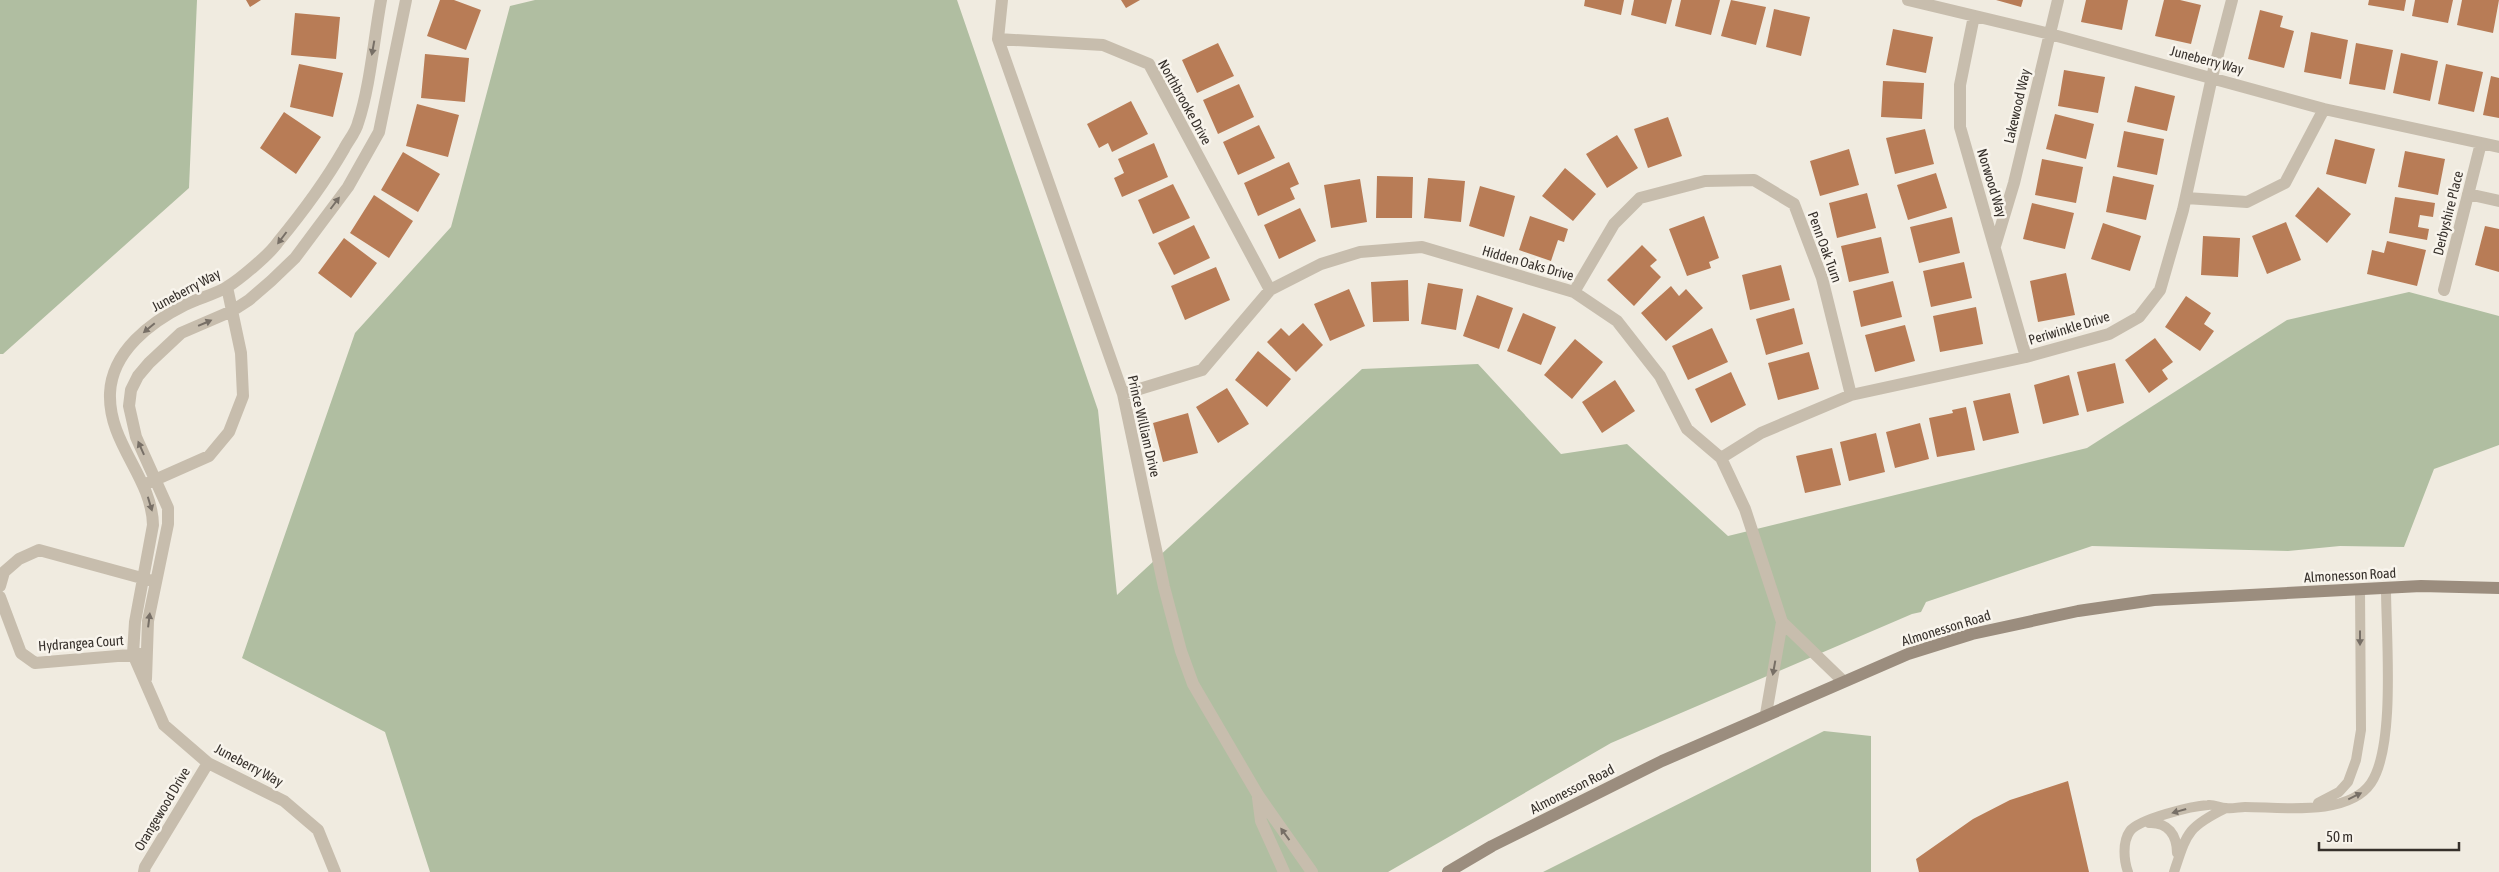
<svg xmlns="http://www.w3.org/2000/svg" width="2499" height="872" font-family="'Asap Condensed',sans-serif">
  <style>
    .green { fill: #b0bea1 }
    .building { fill: #b87c56 }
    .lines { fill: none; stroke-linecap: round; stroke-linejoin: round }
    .service { stroke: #c7bdad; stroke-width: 10 }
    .minor { stroke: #c7bdad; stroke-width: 12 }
    .secondary { stroke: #9b8d7e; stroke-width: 12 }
    .oneway { fill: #776f66 }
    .labels { text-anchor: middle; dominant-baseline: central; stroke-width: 5; stroke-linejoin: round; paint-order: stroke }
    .street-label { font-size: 14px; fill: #36302b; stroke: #f8f4ec }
  </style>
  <rect width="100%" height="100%" fill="#f0ebe0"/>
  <!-- green -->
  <path class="green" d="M 0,0 L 197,0 L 189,188 L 3,354 L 0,354 Z
    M 535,0 L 957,0 L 1098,410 L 1117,595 L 1362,369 L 1478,364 L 1561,454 L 1627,444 L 1728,536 L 2087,448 L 2287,320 L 2409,292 L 2499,316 L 2499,445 L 2434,469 L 2404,547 L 2340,546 L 2288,551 L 2092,546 L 1926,602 L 1921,612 L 1912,614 L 1611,743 L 1388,872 L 430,872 L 385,732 L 242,658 L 355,333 L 451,227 L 510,6 Z
    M 1824,731 L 1871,736 L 1871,872 L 1543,872 Z"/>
  <!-- building -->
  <path class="building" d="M 246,0 L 261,0 L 250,7 Z
    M 440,0 L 454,0 L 481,10 L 466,50 L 427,36 Z
    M 1121,0 L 1140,0 L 1126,8 Z
    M 1585,0 L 1624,0 L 1621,15 L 1584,6 Z
    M 1634,0 L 1672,0 L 1666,24 L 1631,15 Z
    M 1681,0 L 1720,0 L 1711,35 L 1675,26 Z
    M 1731,0 L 1766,7 L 1756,45 L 1721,36 Z
    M 1996,0 L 2023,0 L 2021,7 Z
    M 2086,0 L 2128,0 L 2122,30 L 2081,22 Z
    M 2164,0 L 2180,0 L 2201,5 L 2191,44 L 2155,36 Z
    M 2369,0 L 2406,0 L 2404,11 L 2368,5 Z
    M 2415,0 L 2453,0 L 2448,23 L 2412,16 Z
    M 2462,0 L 2499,0 L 2493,33 L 2457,25 Z
    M 1774,9 L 1810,17 L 1801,56 L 1766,47 Z
    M 2260,10 L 2283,16 L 2280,27 L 2294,31 L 2284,68 L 2248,59 Z
    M 295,13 L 340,17 L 336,59 L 291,55 Z
    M 1893,29 L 1933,37 L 1926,73 L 1886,65 Z
    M 2311,32 L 2348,40 L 2341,79 L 2304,72 Z
    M 1218,43 L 1234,76 L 1197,93 L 1182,60 Z
    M 2356,43 L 2393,50 L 2385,90 L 2349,84 Z
    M 2401,53 L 2438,61 L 2430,101 L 2393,93 Z
    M 425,54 L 469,58 L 465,102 L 421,98 Z
    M 299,64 L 343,73 L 333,117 L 290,107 Z
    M 2446,64 L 2483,72 L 2474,112 L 2438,104 Z
    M 2064,70 L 2105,77 L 2098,113 L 2058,106 Z
    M 2491,76 L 2499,78 L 2499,118 L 2483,115 Z
    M 1883,81 L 1924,83 L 1922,119 L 1881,117 Z
    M 1239,84 L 1254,117 L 1218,134 L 1203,100 Z
    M 2135,86 L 2175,96 L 2167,131 L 2127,122 Z
    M 1131,101 L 1148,134 L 1112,152 L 1108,143 L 1099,148 L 1087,124 Z
    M 417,104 L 459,115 L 448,157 L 406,146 Z
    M 284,112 L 321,137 L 296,174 L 260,148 Z
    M 2055,114 L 2094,124 L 2086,159 L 2046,149 Z
    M 1668,117 L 1682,156 L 1648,168 L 1634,129 Z
    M 1259,125 L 1275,158 L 1238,175 L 1223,142 Z
    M 1925,129 L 1934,164 L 1895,174 L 1886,138 Z
    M 2124,131 L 2164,139 L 2157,175 L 2117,167 Z
    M 1617,135 L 1638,168 L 1607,188 L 1586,154 Z
    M 2335,139 L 2375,149 L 2366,184 L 2326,174 Z
    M 1154,143 L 1168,177 L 1122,197 L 1114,178 L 1124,173 L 1118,159 Z
    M 1849,149 L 1859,185 L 1820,196 L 1810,161 Z
    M 2405,151 L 2445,159 L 2438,195 L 2398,187 Z
    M 403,152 L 440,174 L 418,212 L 381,190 Z
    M 2042,159 L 2083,167 L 2076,203 L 2035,195 Z
    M 1289,162 L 1299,184 L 1290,188 L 1295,199 L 1258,216 L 1244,183 Z
    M 1565,168 L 1596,194 L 1573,221 L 1542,196 Z
    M 1936,173 L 1947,208 L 1908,220 L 1897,185 Z
    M 1377,176 L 1413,177 L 1412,218 L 1376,218 Z
    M 2113,176 L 2154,185 L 2146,220 L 2106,212 Z
    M 1428,178 L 1465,181 L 1461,222 L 1424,218 Z
    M 1360,179 L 1367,222 L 1331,228 L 1324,185 Z
    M 1173,184 L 1190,218 L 1153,234 L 1138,200 Z
    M 1480,186 L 1515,196 L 1504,237 L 1469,226 Z
    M 2318,187 L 2351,214 L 2327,243 L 2295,216 Z
    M 1867,193 L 1876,228 L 1837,238 L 1829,203 Z
    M 374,195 L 413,221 L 389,258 L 350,233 Z
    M 2395,197 L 2435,203 L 2433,217 L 2420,215 L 2418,227 L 2429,229 L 2427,240 L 2389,233 Z
    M 2032,203 L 2074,213 L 2065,249 L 2023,239 Z
    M 1300,208 L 1316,241 L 1279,259 L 1264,225 Z
    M 1530,216 L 1568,229 L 1564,242 L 1558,240 L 1551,261 L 1519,250 Z
    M 1704,216 L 1719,258 L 1709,262 L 1711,268 L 1687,276 L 1669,229 Z
    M 1952,217 L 1960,253 L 1919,263 L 1910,227 Z
    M 2286,222 L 2301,260 L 2267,274 L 2252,236 Z
    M 2103,223 L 2141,236 L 2130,271 L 2091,259 Z
    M 1194,225 L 1210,258 L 1174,275 L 1158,243 Z
    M 2485,226 L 2499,229 L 2499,272 L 2475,265 Z
    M 2203,236 L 2240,238 L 2238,277 L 2201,275 Z
    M 1881,237 L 1889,273 L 1849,282 L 1841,246 Z
    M 344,238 L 377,263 L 351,298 L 318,273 Z
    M 2387,241 L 2426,250 L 2417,286 L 2367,274 L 2372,250 L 2384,253 Z
    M 1642,245 L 1657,260 L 1650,266 L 1661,277 L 1634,306 L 1607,280 Z
    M 1964,262 L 1972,298 L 1931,307 L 1923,271 Z
    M 1781,265 L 1790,300 L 1750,310 L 1742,275 Z
    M 1216,267 L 1230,300 L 1185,320 L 1171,286 Z
    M 2066,273 L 2075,315 L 2038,322 L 2030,281 Z
    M 1408,280 L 1409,321 L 1373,322 L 1371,282 Z
    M 1893,281 L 1902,317 L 1861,327 L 1853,291 Z
    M 1428,283 L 1463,289 L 1456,330 L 1421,324 Z
    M 1671,286 L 1679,296 L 1686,289 L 1703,308 L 1666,341 L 1641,313 Z
    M 1349,289 L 1365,326 L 1330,341 L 1314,304 Z
    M 1477,295 L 1513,308 L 1499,349 L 1463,336 Z
    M 2186,296 L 2211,313 L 2204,324 L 2214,331 L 2200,351 L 2165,327 Z
    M 1976,307 L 1983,344 L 1940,352 L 1933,316 Z
    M 1794,308 L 1803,344 L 1766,355 L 1756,319 Z
    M 1523,313 L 1556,327 L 1541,365 L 1507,351 Z
    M 1303,323 L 1323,345 L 1296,372 L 1267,342 L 1281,328 L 1289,336 Z
    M 1905,325 L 1915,361 L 1875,372 L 1865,335 Z
    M 1712,328 L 1728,362 L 1688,380 L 1672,346 Z
    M 2155,338 L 2173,362 L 2162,370 L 2168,379 L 2149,393 L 2125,360 Z
    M 1575,339 L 1603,362 L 1572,399 L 1544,375 Z
    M 1258,351 L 1291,379 L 1267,407 L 1235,380 Z
    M 1809,352 L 1819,389 L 1778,400 L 1768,363 Z
    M 2115,363 L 2124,403 L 2087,412 L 2077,372 Z
    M 1731,372 L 1746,405 L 1711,423 L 1695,389 Z
    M 2069,375 L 2079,415 L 2043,424 L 2034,385 Z
    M 1615,380 L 1635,411 L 1602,433 L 1582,402 Z
    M 1227,388 L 1249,424 L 1218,443 L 1196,407 Z
    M 2010,393 L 2019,433 L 1983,441 L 1973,401 Z
    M 1966,407 L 1975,450 L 1937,457 L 1929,418 L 1953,413 L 1952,410 Z
    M 1188,413 L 1198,453 L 1163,462 L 1153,423 Z
    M 1920,423 L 1929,459 L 1895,468 L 1886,432 Z
    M 1876,433 L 1885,472 L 1849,481 L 1840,442 Z
    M 1832,448 L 1841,485 L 1805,493 L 1796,456 Z
    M 2068,781 L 2089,872 L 1919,872 L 1916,859 L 1973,819 L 2010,800 Z"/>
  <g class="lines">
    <!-- service -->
    <path class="service" d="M 2318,803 L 2339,792 L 2348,782 L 2356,760 L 2361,730 L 2360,589
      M 2149,823 C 2168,822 2177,835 2177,853
      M 2128,872 C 2124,861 2122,842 2130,831 C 2139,819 2192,806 2208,805 C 2214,804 2220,808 2226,808 C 2232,809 2239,807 2245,807 C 2280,807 2348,817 2371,783 C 2396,746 2386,635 2386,588
      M 2174,872 C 2187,833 2187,827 2226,808"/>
    <!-- minor -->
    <path class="minor" d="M 1002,0 L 998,39 L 1123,394 L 1164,587 L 1181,651 L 1193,684 L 1258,795 L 1312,872
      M 1908,0 L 2050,34 L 2324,109 L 2499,147
      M 1974,16 L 1960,85 L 1960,127 L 2026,357
      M 998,39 L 1103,45 L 1149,64 L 1270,290
      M 2468,194 L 2499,201
      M 2186,198 L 2247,202 L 2285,183 L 2324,109
      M 1995,246 L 2014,183 L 2058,0
      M 2444,290 L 2481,143
      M 1574,292 L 1614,224 L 1640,198 L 1705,181 L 1754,180 L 1794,204 L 1822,278 L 1851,395
      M 1123,394 L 1202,370 L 1270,290 L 1321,264 L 1360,252 L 1422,247 L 1574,292 L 1617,321 L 1660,376 L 1687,429 L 1721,458 L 1745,509 L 1782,622 L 1843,681
      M 1721,458 L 1761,433 L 1851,395 L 2026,357 L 2109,334 L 2139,317 L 2160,290 L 2183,210 L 2212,77 L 2232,0
      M 148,483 L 209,456 L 229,432 L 243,396 L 241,353 L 227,287
      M 0,586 L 4,572 L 19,559 L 39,550 L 149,580
      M 0,597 L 21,653 L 35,663 L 141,654
      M 146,679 L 148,621 L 168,524 L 168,508 L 136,437 L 129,406 L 131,390 L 138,376 L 149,363 L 181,333 L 232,311 L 249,300 L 271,281 L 295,258 L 348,187 L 379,132 L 406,0
      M 1766,714 L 1782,622
      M 1258,798 L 1261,821 L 1284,872
      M 144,872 L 145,867 L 208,763
      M 335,872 L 318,830 L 284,801 L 208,763 L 164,725 L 133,654 L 135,622 L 153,525 C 152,477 108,444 110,393 C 112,351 151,322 185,305 C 198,298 214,295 227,287 C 239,280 270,254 278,242 C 302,213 325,182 344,149 C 348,141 356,132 358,123 C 370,87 374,38 381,0"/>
    <!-- secondary -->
    <path class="secondary" d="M 1448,872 L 1492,846 L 1662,761 L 1908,654 L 1972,634 L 2078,611 L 2154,600 L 2421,586 L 2499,588"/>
  </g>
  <!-- one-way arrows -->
  <defs><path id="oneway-solid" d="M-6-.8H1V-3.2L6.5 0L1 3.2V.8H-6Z" transform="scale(1.25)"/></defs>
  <g class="oneway">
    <use href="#oneway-solid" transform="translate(373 48) rotate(100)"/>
    <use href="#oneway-solid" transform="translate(335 203) rotate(-53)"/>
    <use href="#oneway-solid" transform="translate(282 238) rotate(127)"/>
    <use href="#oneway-solid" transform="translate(205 323) rotate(-23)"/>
    <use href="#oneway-solid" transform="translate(149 328) rotate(140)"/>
    <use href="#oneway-solid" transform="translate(141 448) rotate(-114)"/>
    <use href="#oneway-solid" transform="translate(150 504) rotate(73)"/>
    <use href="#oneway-solid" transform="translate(149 620) rotate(-83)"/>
    <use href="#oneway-solid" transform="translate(2360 638) rotate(90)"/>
    <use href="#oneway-solid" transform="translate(1774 668) rotate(100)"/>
    <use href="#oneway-solid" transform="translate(2355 796) rotate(-26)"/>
    <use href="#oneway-solid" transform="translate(2179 811) rotate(164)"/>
    <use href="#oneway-solid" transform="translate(1285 834) rotate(-126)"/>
  </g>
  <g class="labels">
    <!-- street labels -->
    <g class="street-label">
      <text transform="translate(2207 60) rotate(15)">Juneberry Way</text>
      <text transform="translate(1185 102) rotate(61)">Northbrooke Drive</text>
      <text transform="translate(2017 106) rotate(-77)">Lakewood Way</text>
      <text transform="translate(1992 183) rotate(73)">Norwood Way</text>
      <text transform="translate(2448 213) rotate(-76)">Derbyshire Place</text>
      <text transform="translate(1825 247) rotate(70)">Penn Oak Turn</text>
      <text transform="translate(1528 263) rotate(16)">Hidden Oaks Drive</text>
      <text transform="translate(186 290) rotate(-28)">Juneberry Way</text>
      <text transform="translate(2069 328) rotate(-17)">Periwinkle Drive</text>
      <text transform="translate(1144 426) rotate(77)">Prince William Drive</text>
      <text transform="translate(2350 575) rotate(-3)">Almonesson Road</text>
      <text transform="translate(1946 628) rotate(-17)">Almonesson Road</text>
      <text transform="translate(81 643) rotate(-4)">Hydrangea Court</text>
      <text transform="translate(249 765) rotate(28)">Juneberry Way</text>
      <text transform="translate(1572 789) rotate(-27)">Almonesson Road</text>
      <text transform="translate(162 809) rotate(-59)">Orangewood Drive</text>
    </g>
  </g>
  <!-- scale -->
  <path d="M2319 842v8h140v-8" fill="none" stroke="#36302b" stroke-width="2.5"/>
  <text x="2326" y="842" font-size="15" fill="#36302b" stroke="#f8f4ec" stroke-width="4" paint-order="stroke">50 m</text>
</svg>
